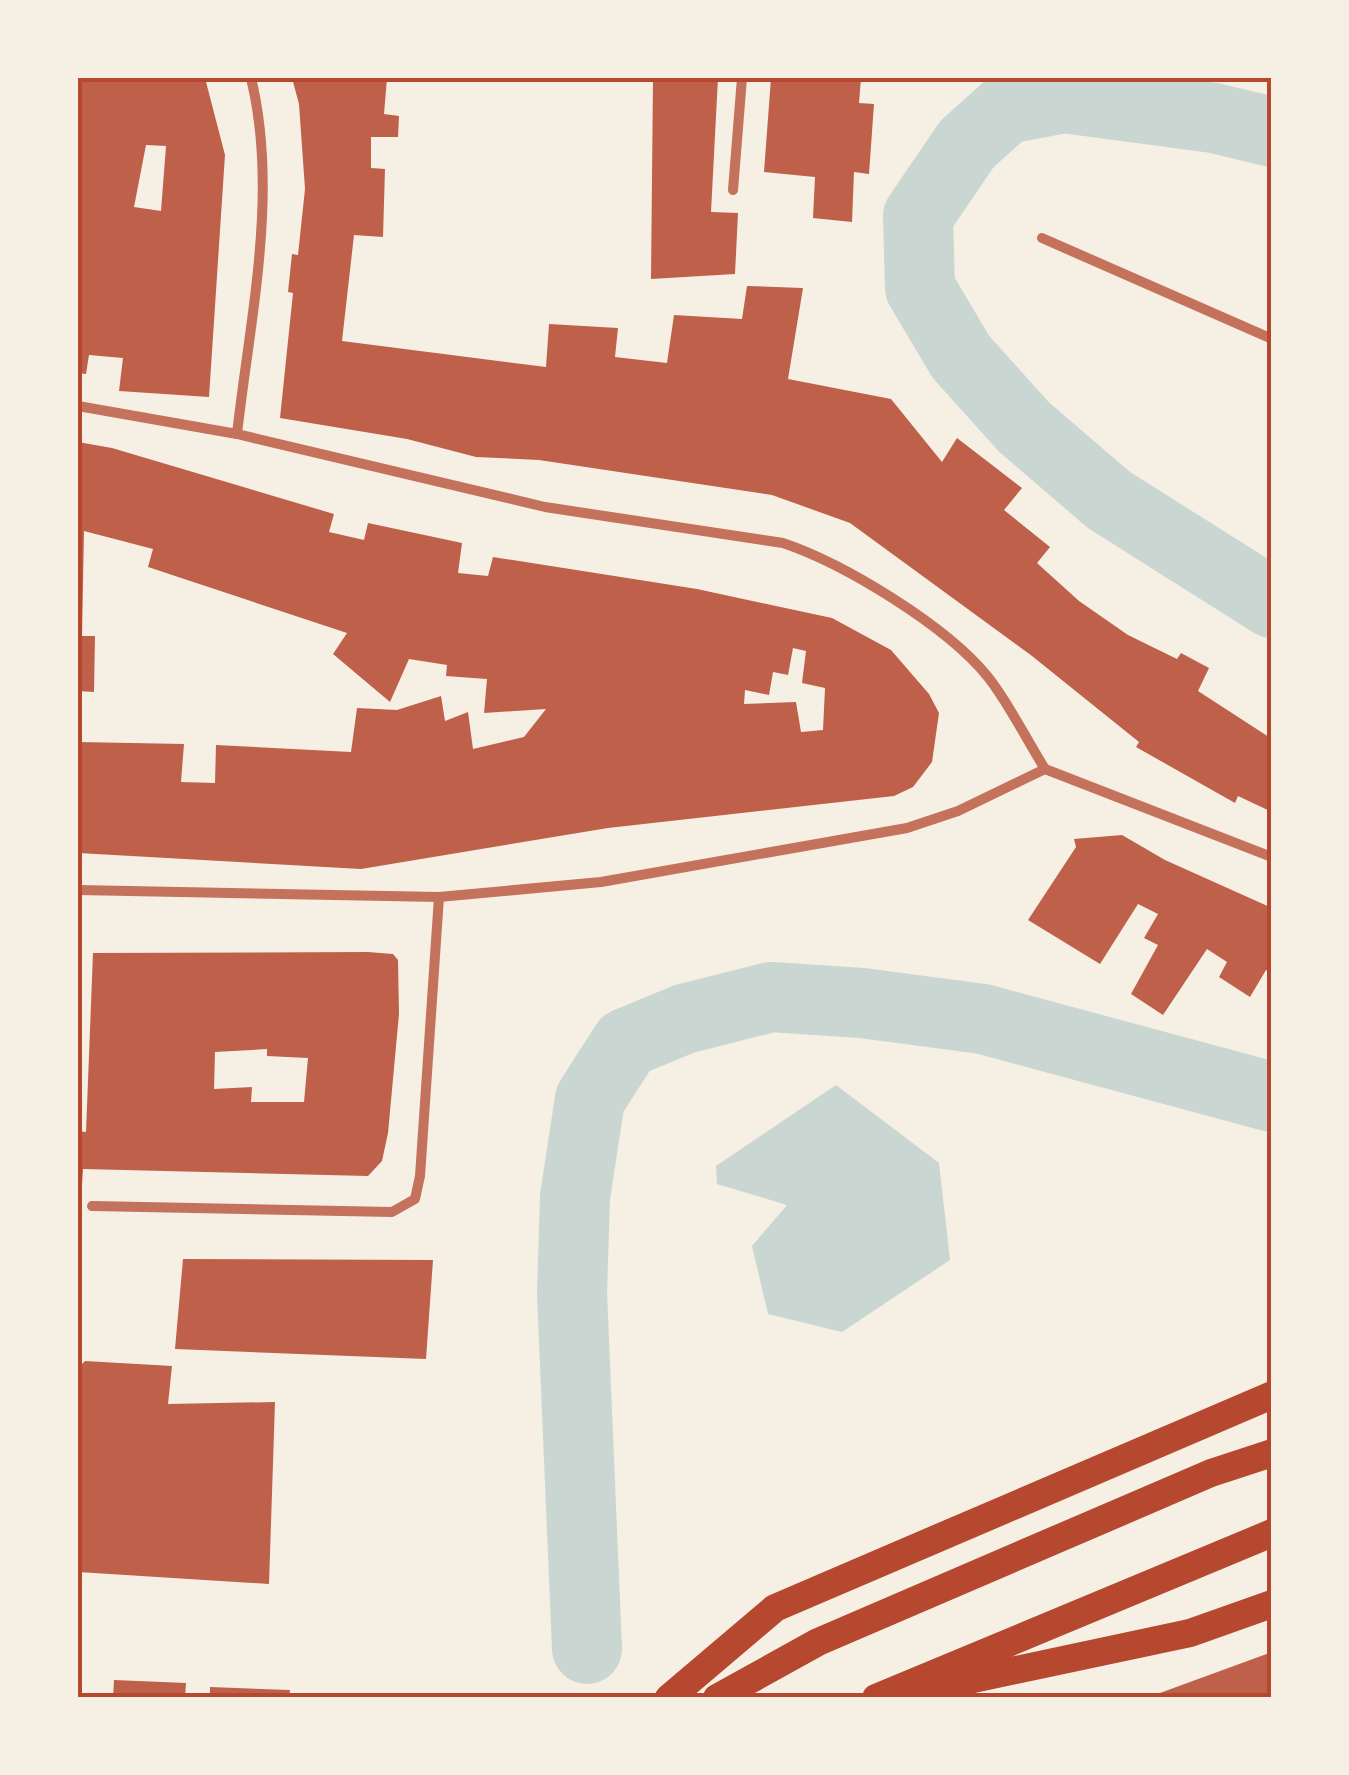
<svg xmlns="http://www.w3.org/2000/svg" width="1349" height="1775" font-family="Raleway,sans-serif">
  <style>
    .water { fill: #c9d6d2 }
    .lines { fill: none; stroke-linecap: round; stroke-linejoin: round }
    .river { stroke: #c9d6d2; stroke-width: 70 }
    .building { fill: #bf614a; fill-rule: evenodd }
    .minor { stroke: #c5725c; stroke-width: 10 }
    .trunk { stroke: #b5482f; stroke-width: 28 }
    .neatline { fill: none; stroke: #b5482f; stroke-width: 4 }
  </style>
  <rect width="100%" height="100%" fill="#f6efe4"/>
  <!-- water -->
  <path class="water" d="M 836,1085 L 939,1163 L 950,1260 L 842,1332 L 768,1314 L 752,1246 L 787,1205 L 717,1184 L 716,1166 Z"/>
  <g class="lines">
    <!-- river -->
    <path class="river" d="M 1272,132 L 1214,118 L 1064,98 L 1006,109 L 967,144 L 918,216 L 920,288 L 961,357 L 1024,427 L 1109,500 L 1272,603
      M 587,1649 L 572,1293 L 575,1197 L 590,1099 L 626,1043 L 684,1019 L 771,997 L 862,1003 L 983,1019 L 1272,1097"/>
  </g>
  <!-- building -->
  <path class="building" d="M 78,78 L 205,78 L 225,155 L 209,397 L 119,391 L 123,358 L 89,355 L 86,374 L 78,373 ZM 146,145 L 166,146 L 161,211 L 134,207 Z
    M 292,78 L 387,78 L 384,114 L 399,116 L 398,137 L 371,137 L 371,168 L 385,169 L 383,237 L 354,235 L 342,341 L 546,367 L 549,324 L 618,328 L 615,357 L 667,363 L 674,315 L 742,319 L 747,286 L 803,288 L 788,379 L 891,399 L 942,462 L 957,438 L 1022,488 L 1004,510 L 1050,547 L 1037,563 L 1079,601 L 1128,635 L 1177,659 L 1181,653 L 1209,668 L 1198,691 L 1272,739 L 1272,812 L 1238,796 L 1235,803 L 1136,747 L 1139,742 L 1032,656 L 850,523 L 772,495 L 539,460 L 476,457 L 407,439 L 280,418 L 293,293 L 288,292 L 292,254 L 298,255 L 305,189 L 299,104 Z
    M 653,78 L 718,78 L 711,212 L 738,213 L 735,274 L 651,279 Z
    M 771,78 L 861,78 L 859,103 L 874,104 L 869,174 L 854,172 L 852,222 L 813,218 L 815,177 L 764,172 Z
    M 78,442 L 112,448 L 334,514 L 329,532 L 364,540 L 368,523 L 462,543 L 458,573 L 488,576 L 493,557 L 697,589 L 832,618 L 891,650 L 929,694 L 939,713 L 932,762 L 913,787 L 894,796 L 608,828 L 361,869 L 78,853 L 78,742 L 184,744 L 181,782 L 215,783 L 216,745 L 351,752 L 357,708 L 397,710 L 441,696 L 445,721 L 468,712 L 473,749 L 524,737 L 546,709 L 484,713 L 487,679 L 446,676 L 447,665 L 409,659 L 390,702 L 333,654 L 347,633 L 148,567 L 153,549 L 84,531 L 82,636 L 95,636 L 94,692 L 78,691 ZM 793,648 L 806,651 L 802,683 L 825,688 L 823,730 L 801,732 L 796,702 L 744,704 L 745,690 L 769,695 L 773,672 L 788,675 Z
    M 1122,835 L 1165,860 L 1272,908 L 1272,974 L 1266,970 L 1250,997 L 1219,977 L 1227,962 L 1207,949 L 1163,1015 L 1131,994 L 1158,945 L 1144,938 L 1158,914 L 1138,904 L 1100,964 L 1028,920 L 1076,847 L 1074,839 Z
    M 368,952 L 393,954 L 398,960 L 399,1014 L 388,1133 L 382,1161 L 368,1176 L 83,1169 L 82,1185 L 78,1185 L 78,1131 L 86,1132 L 93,953 ZM 267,1049 L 267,1056 L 308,1058 L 304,1102 L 251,1102 L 252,1087 L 214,1089 L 215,1052 Z
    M 183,1259 L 433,1260 L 426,1359 L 175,1349 Z
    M 85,1361 L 172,1366 L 168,1404 L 275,1402 L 269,1584 L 78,1572 L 78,1368 Z
    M 1272,1652 L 1272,1698 L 1149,1698 L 1149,1697 Z
    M 114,1680 L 186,1683 L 185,1698 L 113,1698 Z
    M 210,1687 L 290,1690 L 289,1698 L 210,1698 Z"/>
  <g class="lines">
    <!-- minor -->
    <path class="minor" d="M 733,190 L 742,78
      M 1042,238 L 1272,339
      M 78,406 L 237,434 L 545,507 L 783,543 C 845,564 947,626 988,677 C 1010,705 1026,739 1045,769
      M 237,434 C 250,318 279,193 251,78
      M 78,890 L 439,897 L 601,882 L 907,828 L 958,811 L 1045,769 L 1272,857
      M 92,1206 L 392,1212 L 415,1199 L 420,1176 L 439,897"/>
    <!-- trunk -->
    <path class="trunk" d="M 931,1688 L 1190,1633 L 1272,1604
      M 669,1698 L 775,1608 L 1272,1395
      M 717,1698 L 818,1642 L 1211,1473 L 1272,1453
      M 876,1698 L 1272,1533"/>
  </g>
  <!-- border -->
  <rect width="1349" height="1775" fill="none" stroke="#f6efe4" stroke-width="160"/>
  <rect x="80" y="80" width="1189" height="1615" class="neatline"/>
</svg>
